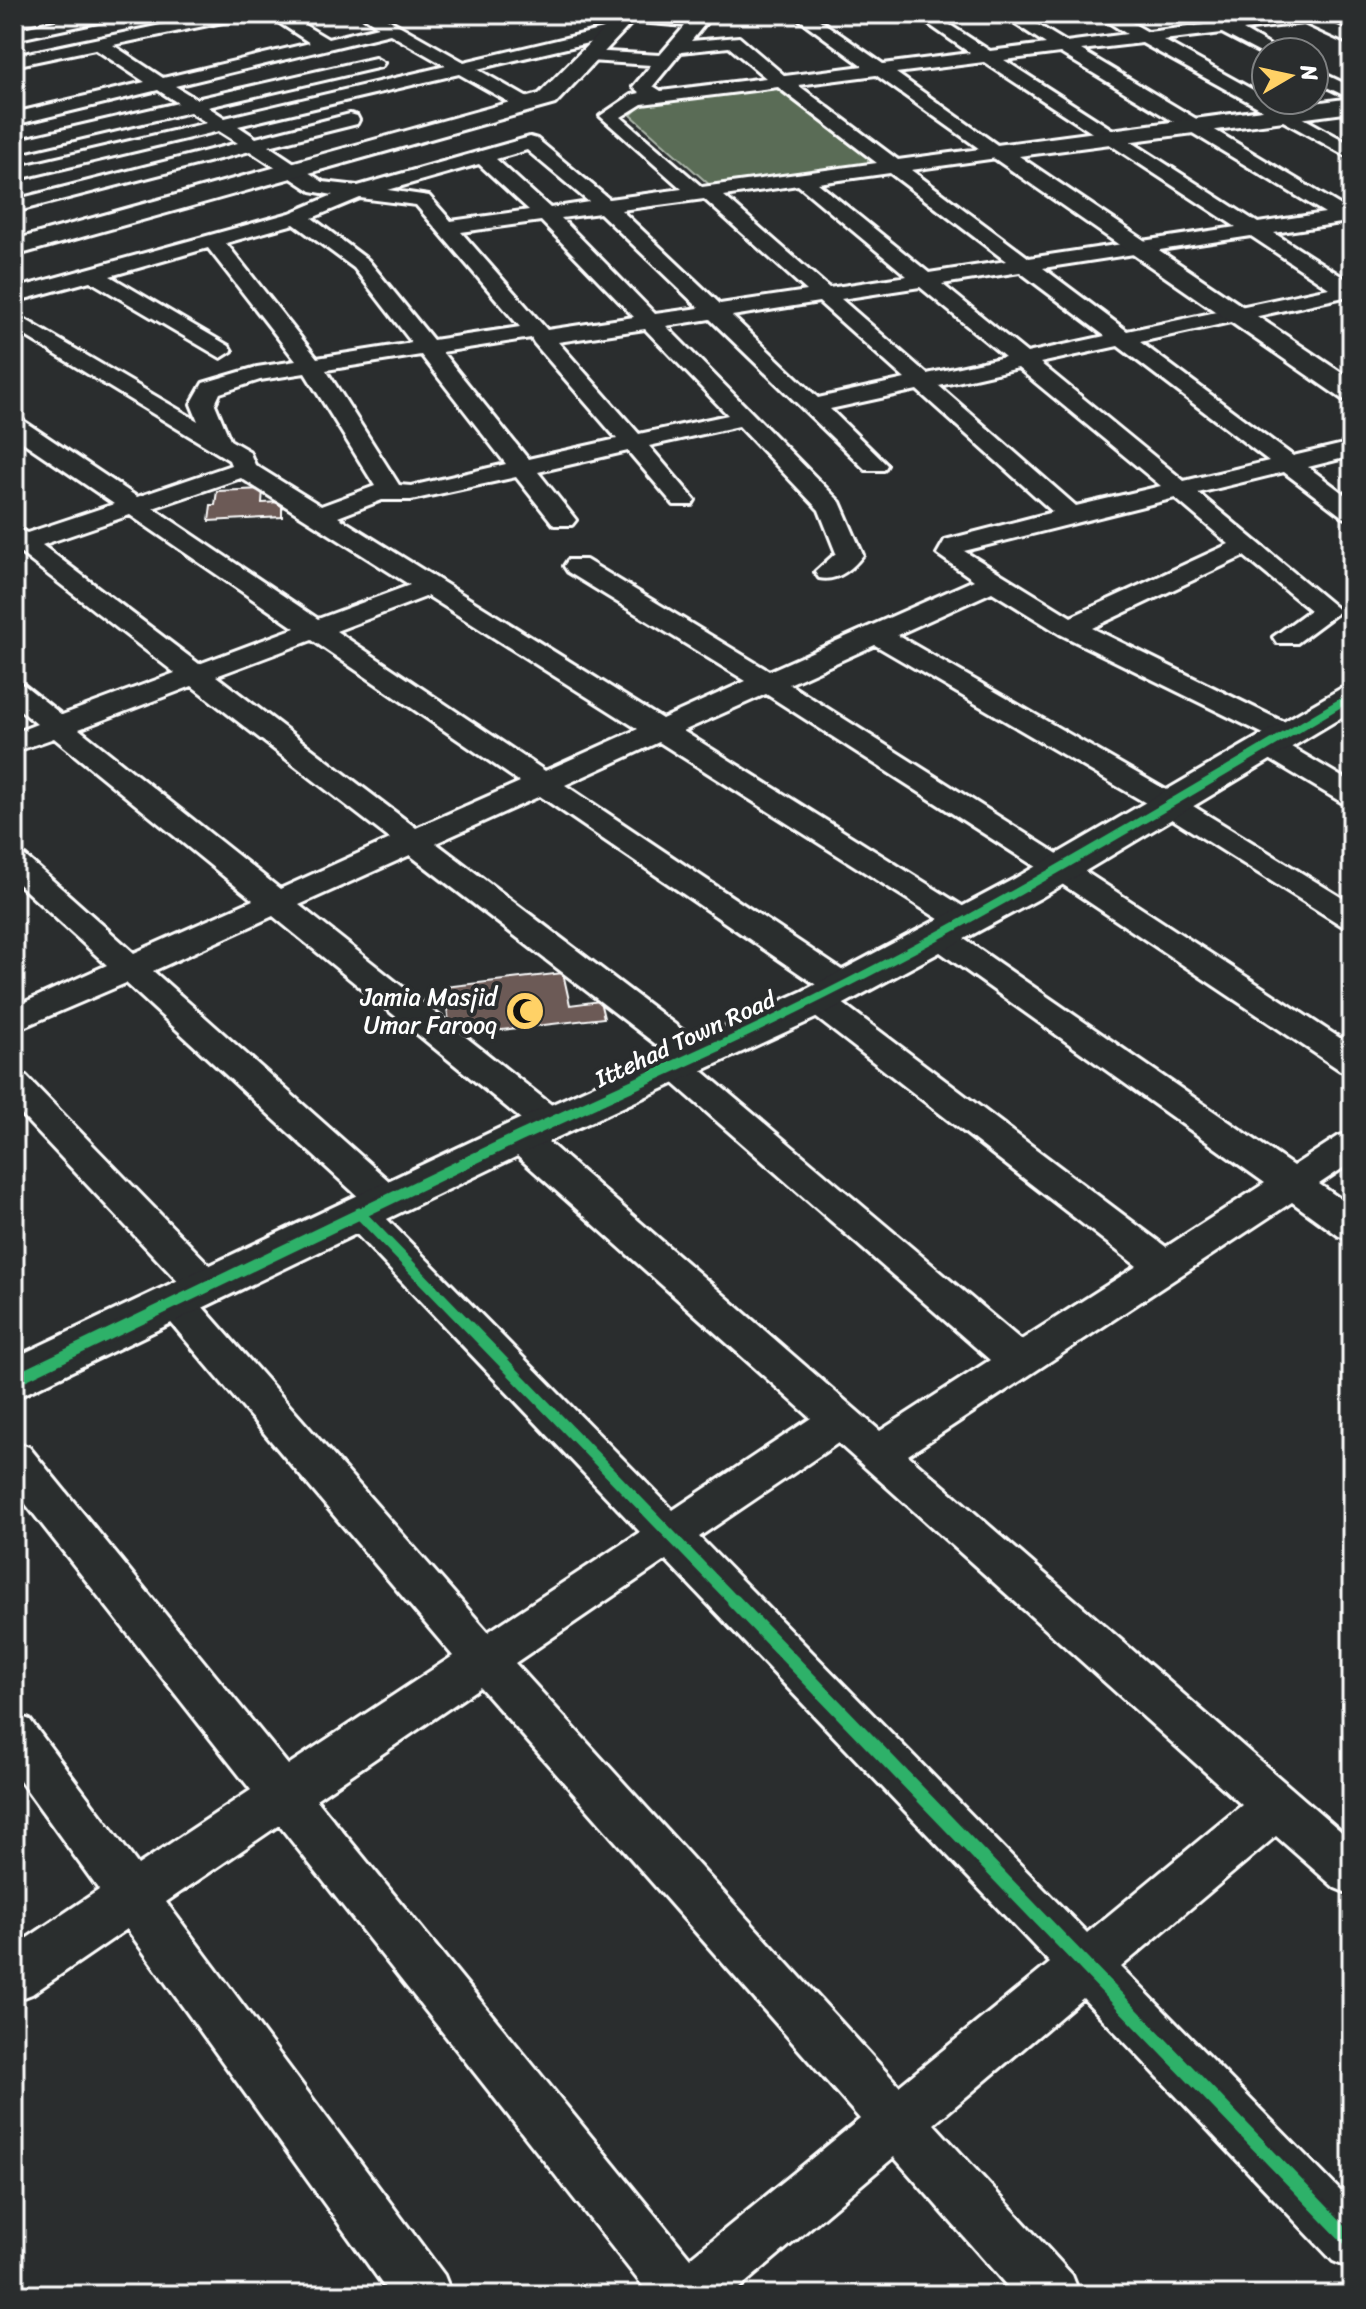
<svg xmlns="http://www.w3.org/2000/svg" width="1366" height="2309" font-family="Sriracha,sans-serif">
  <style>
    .green { fill: #5a6c56; stroke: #acb6aa; stroke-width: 2 }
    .building { fill: #6c5a57; stroke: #fff; stroke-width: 2 }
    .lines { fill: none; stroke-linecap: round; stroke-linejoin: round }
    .street-casing { stroke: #fff; stroke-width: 6 }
    .secondary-casing { stroke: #fff; stroke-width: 6 }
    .street { fill: #2a2d2e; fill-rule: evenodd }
    .secondary { fill: #2a2d2e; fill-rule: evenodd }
    .cycleway-far2-casing { stroke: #2a2d2e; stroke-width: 12 }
    .cycleway-far1-casing { stroke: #2a2d2e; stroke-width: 16 }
    .cycleway-casing { stroke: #2a2d2e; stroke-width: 19 }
    .cycleway-far2 { stroke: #2db169; stroke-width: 8 }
    .cycleway-far1 { stroke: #2db169; stroke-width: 11 }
    .cycleway { stroke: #2db169; stroke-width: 14 }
    .labels { text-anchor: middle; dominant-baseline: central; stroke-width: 8; stroke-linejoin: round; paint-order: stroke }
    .poi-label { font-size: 24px; fill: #fff; stroke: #2a2d2e; text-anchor: end }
    .street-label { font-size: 24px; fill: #fff; stroke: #2a2d2e }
  </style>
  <rect width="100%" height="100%" fill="#2a2d2e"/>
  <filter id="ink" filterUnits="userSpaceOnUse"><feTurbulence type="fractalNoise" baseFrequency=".0125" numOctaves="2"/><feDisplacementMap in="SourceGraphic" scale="16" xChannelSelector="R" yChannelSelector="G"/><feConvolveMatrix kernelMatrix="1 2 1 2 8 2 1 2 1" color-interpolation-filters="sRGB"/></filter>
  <g filter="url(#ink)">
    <!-- green -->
    <path class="green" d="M 770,84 L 877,165 L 712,187 L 631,115 L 645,102 Z"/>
    <!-- building -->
    <path class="building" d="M 263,489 L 262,503 L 282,502 L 282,517 L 209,521 L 211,505 L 215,505 L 217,491 Z
      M 563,973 L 570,1005 L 600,1001 L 604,1018 L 451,1036 L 444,987 Z"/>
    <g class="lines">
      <defs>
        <path id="street" d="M 88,14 L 120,14 L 112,19 L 14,40 L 14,30 Z
          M 213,14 L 245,14 L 237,19 L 113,45 L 163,78 L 310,43 L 266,14 L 286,14 L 328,39 L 378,27 L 364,17 L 366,14 L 379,14 L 464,62 L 612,27 L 618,28 L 621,32 L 618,36 L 477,69 L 533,101 L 536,105 L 533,109 L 521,109 L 459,74 L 238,126 L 256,138 L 350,114 L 357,116 L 359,120 L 357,124 L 269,146 L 323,182 L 358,186 L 530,137 L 537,139 L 609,199 L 682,189 L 600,116 L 631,95 L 640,93 L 633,87 L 651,65 L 589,61 L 580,56 L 589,51 L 660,55 L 685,26 L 628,21 L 622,20 L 621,14 L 694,17 L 713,14 L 691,41 L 739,37 L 785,76 L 863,66 L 792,14 L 811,14 L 883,64 L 970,53 L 914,14 L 933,14 L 990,51 L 1046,44 L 1000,14 L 1020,14 L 1066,42 L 1127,34 L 1096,14 L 1116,14 L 1148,32 L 1293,14 L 1343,14 L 1341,18 L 1325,20 L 1352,33 L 1352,45 L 1304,23 L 1243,30 L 1281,52 L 1266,52 L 1266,56 L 1222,33 L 1163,40 L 1352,145 L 1352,159 L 1142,43 L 1081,50 L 1348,210 L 1352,209 L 1352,226 L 1341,223 L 1274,233 L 1352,283 L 1352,299 L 1344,297 L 1140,342 L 1293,456 L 1352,442 L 1352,456 L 1308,467 L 1352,500 L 1352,520 L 1343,517 L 1284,472 L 1198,493 L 1340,611 L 1297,643 L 1277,643 L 1273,637 L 1310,610 L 1244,556 L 1092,628 L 1296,728 L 1300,734 L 1296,740 L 1281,741 L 1352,783 L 1352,805 L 1341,802 L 1256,751 L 1251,745 L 1256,739 L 1270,737 L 1060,634 L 992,592 L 897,635 L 1180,798 L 1352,904 L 1352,928 L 1341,925 L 1158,810 L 875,645 L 789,684 L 1075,865 L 1352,1046 L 1352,1074 L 1340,1070 L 1053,878 L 766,694 L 683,731 L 975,914 L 980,921 L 975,928 L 964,931 L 953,928 L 659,742 L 565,785 L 855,979 L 860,987 L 855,995 L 843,998 L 831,995 L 540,796 L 436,843 L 707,1049 L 712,1057 L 707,1065 L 699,1068 L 1021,1340 L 1137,1266 L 805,1009 L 800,1001 L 805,993 L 817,990 L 829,993 L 1166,1247 L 1265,1183 L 926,942 L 921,935 L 926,928 L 937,925 L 948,928 L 1293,1166 L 1339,1136 L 1352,1132 L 1352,1162 L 1319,1184 L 1352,1207 L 1352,1240 L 1339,1236 L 1292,1202 L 908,1455 L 1352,1841 L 1352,1895 L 1335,1888 L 1276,1836 L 1121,1967 L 1352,2203 L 1352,2269 L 1333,2261 L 1083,1998 L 934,2124 L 1072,2275 L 1080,2295 L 1015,2295 L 894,2157 L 731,2295 L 650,2295 L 279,1825 L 166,1902 L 444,2275 L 452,2295 L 390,2295 L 127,1929 L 32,1994 L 14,2001 L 14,1947 L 99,1890 L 14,1772 L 14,1714 L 30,1720 L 138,1865 L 251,1790 L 14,1489 L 14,1442 L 29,1447 L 288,1765 L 453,1656 L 161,1311 L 156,1301 L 161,1291 L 175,1286 L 186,1290 L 14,1107 L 14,1073 L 26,1076 L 220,1276 L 225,1286 L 220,1296 L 206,1301 L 194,1297 L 488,1632 L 640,1532 L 346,1223 L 341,1213 L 346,1203 L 363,1201 L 126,983 L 14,1031 L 14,1007 L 107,965 L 14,880 L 14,853 L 25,856 L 134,953 L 253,900 L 54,738 L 14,752 L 14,733 L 37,724 L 14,705 L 14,683 L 24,685 L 62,715 L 175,673 L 19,552 L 14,554 L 14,528 L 27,533 L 114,504 L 14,436 L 14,418 L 22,420 L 137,497 L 231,465 L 229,460 L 14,329 L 14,313 L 198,421 L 191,404 L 203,383 L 257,367 L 296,361 L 208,248 L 110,276 L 229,346 L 232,351 L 221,358 L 90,281 L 14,302 L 14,289 L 290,213 L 333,195 L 311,191 L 250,151 L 14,212 L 14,200 L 238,143 L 219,131 L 14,180 L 14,168 L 207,123 L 190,112 L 14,153 L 14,141 L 178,103 L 158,90 L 14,125 L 14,113 L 145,82 L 95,49 L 14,66 L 14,56 ZM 390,34 L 446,66 L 225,118 L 208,107 L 381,67 L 384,63 L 375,58 L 196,99 L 175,86 ZM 729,47 L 766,78 L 661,91 L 653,86 L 681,52 ZM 1060,53 L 1325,213 L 1258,223 L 1004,60 ZM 984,62 L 1236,227 L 1029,258 L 911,170 L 997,158 L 1007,152 L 896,73 ZM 876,75 L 980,149 L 898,160 L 798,85 ZM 778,87 L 877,163 L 702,187 L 621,117 L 642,104 ZM 527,150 L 589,202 L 550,208 L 496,159 ZM 479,164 L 529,210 L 451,221 L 429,196 L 388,190 ZM 890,173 L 1006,261 L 929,273 L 818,183 ZM 798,185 L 907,276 L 829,288 L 724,196 ZM 360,198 L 416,205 L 520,327 L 433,340 L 368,260 L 312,218 ZM 704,199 L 807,291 L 720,304 L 621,210 ZM 600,213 L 699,308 L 655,314 L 561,218 ZM 541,221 L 634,317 L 547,330 L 461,232 ZM 294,224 L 354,268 L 412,343 L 317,358 L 226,243 ZM 1251,236 L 1329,288 L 1127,331 L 1043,268 ZM 1020,272 L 1105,336 L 1027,353 L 942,284 ZM 920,287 L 1005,357 L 927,374 L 841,299 ZM 819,302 L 905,379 L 818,398 L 732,316 ZM 710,319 L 866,470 L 884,470 L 887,465 L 830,409 L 917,390 L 1053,512 L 945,540 L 937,554 L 974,580 L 769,671 L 586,560 L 568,560 L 564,566 L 568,572 L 746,681 L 662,719 L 338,517 L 382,500 L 411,500 L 516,477 L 554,525 L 572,525 L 576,520 L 538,472 L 628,451 L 674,505 L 692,505 L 695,500 L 649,446 L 739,426 L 819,510 L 836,553 L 815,572 L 819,578 C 837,582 852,569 863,555 L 840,502 L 666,326 ZM 645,329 L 728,415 L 639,434 L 558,342 ZM 531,338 L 534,343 L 617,439 L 528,459 L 442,352 ZM 1118,346 L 1269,461 L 1184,481 L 1040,363 ZM 421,355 L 506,464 L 411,486 L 399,485 L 326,370 ZM 1018,368 L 1161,486 L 1076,506 L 939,386 ZM 305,373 L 375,486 L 321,506 L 255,465 L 249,451 L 230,440 L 215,404 L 220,393 L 260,380 ZM 241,478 L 410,585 L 318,619 L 153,508 ZM 1175,498 L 1229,544 L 1071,617 L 964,551 ZM 130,515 L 295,628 L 199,664 L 42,545 ZM 428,596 L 638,729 L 545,771 L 336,631 ZM 312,640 L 520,782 L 416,828 L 216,676 ZM 192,686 L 390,839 L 280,889 L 79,729 ZM 410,855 L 670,1055 L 663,1058 L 658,1066 L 663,1074 L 990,1360 L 880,1431 L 532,1128 L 519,1124 L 506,1128 L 501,1137 L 506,1146 L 811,1418 L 673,1510 L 380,1212 L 399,1210 L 404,1200 L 399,1190 L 153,971 L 273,916 L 537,1132 L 550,1136 L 563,1132 L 568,1123 L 563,1114 L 299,905 ZM 838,1443 L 1242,1805 L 1087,1933 L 699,1537 ZM 666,1560 L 1050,1963 L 899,2086 L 515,1663 ZM 480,1687 L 860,2119 L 690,2258 L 316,1799 Z
          M 1314,69 L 1352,87 L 1352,99 L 1314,81 Z"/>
        <path id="secondary" d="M 618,14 L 640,14 L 555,104 L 14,256 L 14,240 L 539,94 Z
          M 1352,98 L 1352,112 L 1019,156 L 1352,380 L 1352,401 L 1342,399 L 985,152 L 989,147 L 997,145 Z
          M 1352,686 L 1352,711 L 1042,897 L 831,1011 L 534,1148 L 14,1399 L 14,1358 L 504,1126 L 803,991 L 1014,879 L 1340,689 Z"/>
      </defs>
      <!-- street casing -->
      <use href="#street" class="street-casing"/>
      <!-- secondary casing -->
      <use href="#secondary" class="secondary-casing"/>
      <!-- street -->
      <use href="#street" class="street"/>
      <!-- secondary -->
      <use href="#secondary" class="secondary"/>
      <defs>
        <path id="cycleway-far2" d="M 714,1048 C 935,947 1143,820 1352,696"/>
        <path id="cycleway-far1" d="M 359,1213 L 736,1603
          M 14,1380 L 519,1137 L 718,1046"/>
        <path id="cycleway" d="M 734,1601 L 1352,2242"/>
      </defs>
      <!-- cycleway-far2 casing -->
      <use href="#cycleway-far2" class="cycleway-far2-casing"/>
      <!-- cycleway-far1 casing -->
      <use href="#cycleway-far1" class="cycleway-far1-casing"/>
      <!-- cycleway casing -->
      <use href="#cycleway" class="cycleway-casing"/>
      <!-- cycleway-far2 -->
      <use href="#cycleway-far2" class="cycleway-far2"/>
      <!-- cycleway-far1 -->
      <use href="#cycleway-far1" class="cycleway-far1"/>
      <!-- cycleway -->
      <use href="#cycleway" class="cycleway"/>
    </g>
  </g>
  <!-- icons -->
  <defs>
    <symbol id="mosque-disc" viewBox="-11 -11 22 22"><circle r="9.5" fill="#ffd166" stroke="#2a2d2e"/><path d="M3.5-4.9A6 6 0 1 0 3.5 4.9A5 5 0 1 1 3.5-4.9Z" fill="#111"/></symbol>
  </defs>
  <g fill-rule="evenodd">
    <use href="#mosque-disc" x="503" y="989" width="44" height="44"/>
  </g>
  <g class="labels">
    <!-- poi labels -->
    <g class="poi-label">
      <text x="497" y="997">Jamia Masjid<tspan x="497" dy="28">Umar Farooq</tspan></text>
    </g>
    <!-- street labels -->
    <g class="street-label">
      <text transform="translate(685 1039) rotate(-25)">Ittehad Town Road</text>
    </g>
  </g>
  <!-- margin -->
  <rect width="1366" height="2309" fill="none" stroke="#2a2d2e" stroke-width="48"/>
  <rect x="24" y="24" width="1318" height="2261" fill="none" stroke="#fff" stroke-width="3" filter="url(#ink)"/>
  <!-- north arrow -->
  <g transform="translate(1290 76) rotate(81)"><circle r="38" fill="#2a2d2e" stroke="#7f8182" stroke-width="2"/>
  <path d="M0-6L14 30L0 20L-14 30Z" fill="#ffd166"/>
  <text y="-12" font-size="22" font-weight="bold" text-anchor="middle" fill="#ffffff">N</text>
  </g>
</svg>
